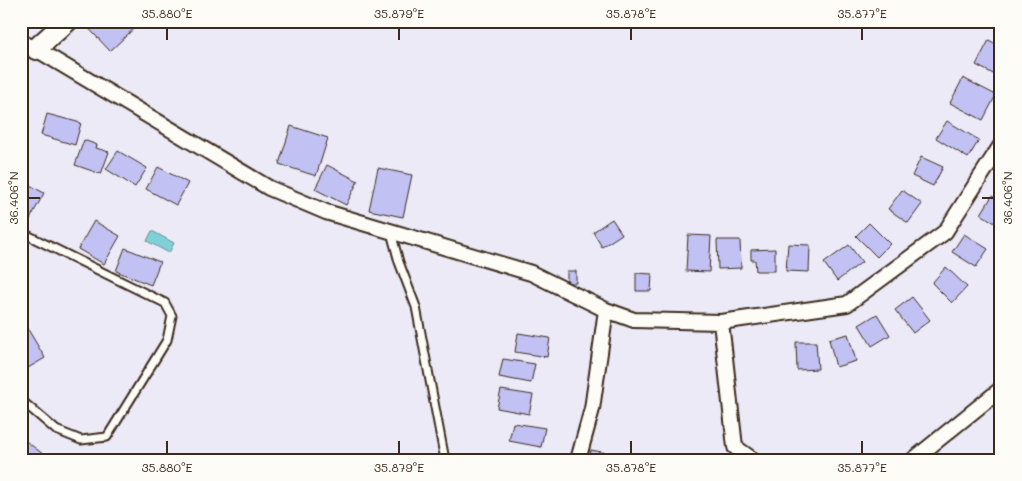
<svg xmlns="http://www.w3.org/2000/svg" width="1022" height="481" font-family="Mali,sans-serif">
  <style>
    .water { fill: #80d1d7; stroke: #648e8d }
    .building { fill: #c2c1f3; stroke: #3b2a1e }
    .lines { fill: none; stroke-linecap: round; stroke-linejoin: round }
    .lane-casing { stroke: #3b2a1e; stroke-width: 11 }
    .street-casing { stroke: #3b2a1e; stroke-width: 18 }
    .secondary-casing { stroke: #3b2a1e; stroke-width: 24 }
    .lane { stroke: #fdfcf7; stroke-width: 7 }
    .street { stroke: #fdfcf7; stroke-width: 14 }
    .secondary { stroke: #fdfcf7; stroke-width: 20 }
    .ticks { fill: none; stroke: #3b2a1e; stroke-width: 2 }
    .neatline { fill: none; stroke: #3b2a1e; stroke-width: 2 }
    .ticks-label { font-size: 12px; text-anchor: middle; fill: #3b2a1e }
  </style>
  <rect width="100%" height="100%" fill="#ebeaf6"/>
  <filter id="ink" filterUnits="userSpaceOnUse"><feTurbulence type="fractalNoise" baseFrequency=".02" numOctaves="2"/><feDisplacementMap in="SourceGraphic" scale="10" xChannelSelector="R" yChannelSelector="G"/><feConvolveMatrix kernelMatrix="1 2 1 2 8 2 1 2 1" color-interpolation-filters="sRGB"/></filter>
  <g filter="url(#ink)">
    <!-- water -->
    <path class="water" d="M 152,231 L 174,243 L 169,253 L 147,241 Z"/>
    <!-- building -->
    <path class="building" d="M 82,21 L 142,21 L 110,51 Z
      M 989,40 L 1001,47 L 1001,78 L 976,65 Z
      M 963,78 L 996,95 L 983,120 L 950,103 Z
      M 47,114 L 81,123 L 75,145 L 41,135 Z
      M 947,121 L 979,140 L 968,158 L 936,138 Z
      M 291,126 L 328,138 L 316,176 L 279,164 Z
      M 84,140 L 97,145 L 96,148 L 109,152 L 101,174 L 75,165 Z
      M 118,151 L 147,168 L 135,187 L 106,169 Z
      M 921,157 L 943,167 L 933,186 L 912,176 Z
      M 327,165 L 358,181 L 346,205 L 315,189 Z
      M 158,167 L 188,183 L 176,205 L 146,189 Z
      M 378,168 L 412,175 L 403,217 L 369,210 Z
      M 21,180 L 44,193 L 29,221 L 21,217 Z
      M 902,190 L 922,204 L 908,223 L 888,209 Z
      M 992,196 L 1001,201 L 1001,227 L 981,214 Z
      M 612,219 L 622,234 L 602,247 L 593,232 Z
      M 94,221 L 120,236 L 104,264 L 78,249 Z
      M 869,223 L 890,244 L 877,257 L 856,236 Z
      M 964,234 L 988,249 L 976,267 L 952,252 Z
      M 688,235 L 711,236 L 709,272 L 686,271 Z
      M 717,240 L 740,240 L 741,268 L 718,269 Z
      M 788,244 L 810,245 L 809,272 L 786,271 Z
      M 849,245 L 862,262 L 837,281 L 824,263 Z
      M 125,248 L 160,262 L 151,285 L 116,271 Z
      M 775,249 L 775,271 L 756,271 L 755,260 L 751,260 L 751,250 Z
      M 946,267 L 967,287 L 952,303 L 932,283 Z
      M 567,271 L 576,271 L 576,283 L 567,283 Z
      M 636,273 L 652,274 L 651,291 L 636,291 Z
      M 912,297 L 930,320 L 913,333 L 895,310 Z
      M 877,314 L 890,335 L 872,346 L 859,325 Z
      M 26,326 L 45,358 L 21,372 L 21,329 Z
      M 518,333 L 550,338 L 547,357 L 515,352 Z
      M 848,334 L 856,361 L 836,367 L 829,339 Z
      M 796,342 L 816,342 L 818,369 L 797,370 Z
      M 503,359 L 535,364 L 531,383 L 499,377 Z
      M 501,390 L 533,395 L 529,414 L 497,408 Z
      M 513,423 L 545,428 L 541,447 L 509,441 Z
      M 23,439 L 51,460 L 21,460 L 21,442 Z
      M 591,450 L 623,456 L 622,460 L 589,460 Z"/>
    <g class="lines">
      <defs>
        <path id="lane" d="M 21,232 L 165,303 L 172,316 L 167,340 L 107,437 L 81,440 L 56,430 L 21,400
          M 391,232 L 399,262 L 416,307 L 445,460"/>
        <path id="street" d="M 21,42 L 36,49 L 269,188 L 326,212 L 531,273 L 606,310 L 634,320 L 721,322 L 847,304 L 945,232 L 1001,145
          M 721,322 L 735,447 L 753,460
          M 578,460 L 592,409 L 606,310
          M 913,460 L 1001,389"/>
        <path id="secondary" d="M 36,49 L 67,21"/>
      </defs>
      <!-- lane casing -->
      <use href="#lane" class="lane-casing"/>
      <!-- street casing -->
      <use href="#street" class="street-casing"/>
      <!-- secondary casing -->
      <use href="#secondary" class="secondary-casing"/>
      <!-- lane -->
      <use href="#lane" class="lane"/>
      <!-- street -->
      <use href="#street" class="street"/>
      <!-- secondary -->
      <use href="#secondary" class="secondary"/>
    </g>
  </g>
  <!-- ticks -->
  <path class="ticks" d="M 167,28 L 167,40M 399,28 L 399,40M 631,28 L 631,40M 862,28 L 862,40M 28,198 L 40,198M 982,198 L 994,198M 167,441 L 167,454M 399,441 L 399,454M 631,441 L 631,454M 862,441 L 862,454"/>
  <!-- margin -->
  <rect width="1022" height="481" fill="none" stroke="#fdfcf7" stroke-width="55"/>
  <rect x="28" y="28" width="966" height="426" class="neatline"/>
  <g class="ticks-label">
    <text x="167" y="18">35.880°E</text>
    <text x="399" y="18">35.879°E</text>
    <text x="631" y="18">35.878°E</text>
    <text x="862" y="18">35.877°E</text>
    <text transform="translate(1008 198) rotate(-90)" y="4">36.406°N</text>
    <text transform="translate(14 198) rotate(-90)" y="4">36.406°N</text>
    <text x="167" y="472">35.880°E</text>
    <text x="399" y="472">35.879°E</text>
    <text x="631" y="472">35.878°E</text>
    <text x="862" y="472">35.877°E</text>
  </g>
</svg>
